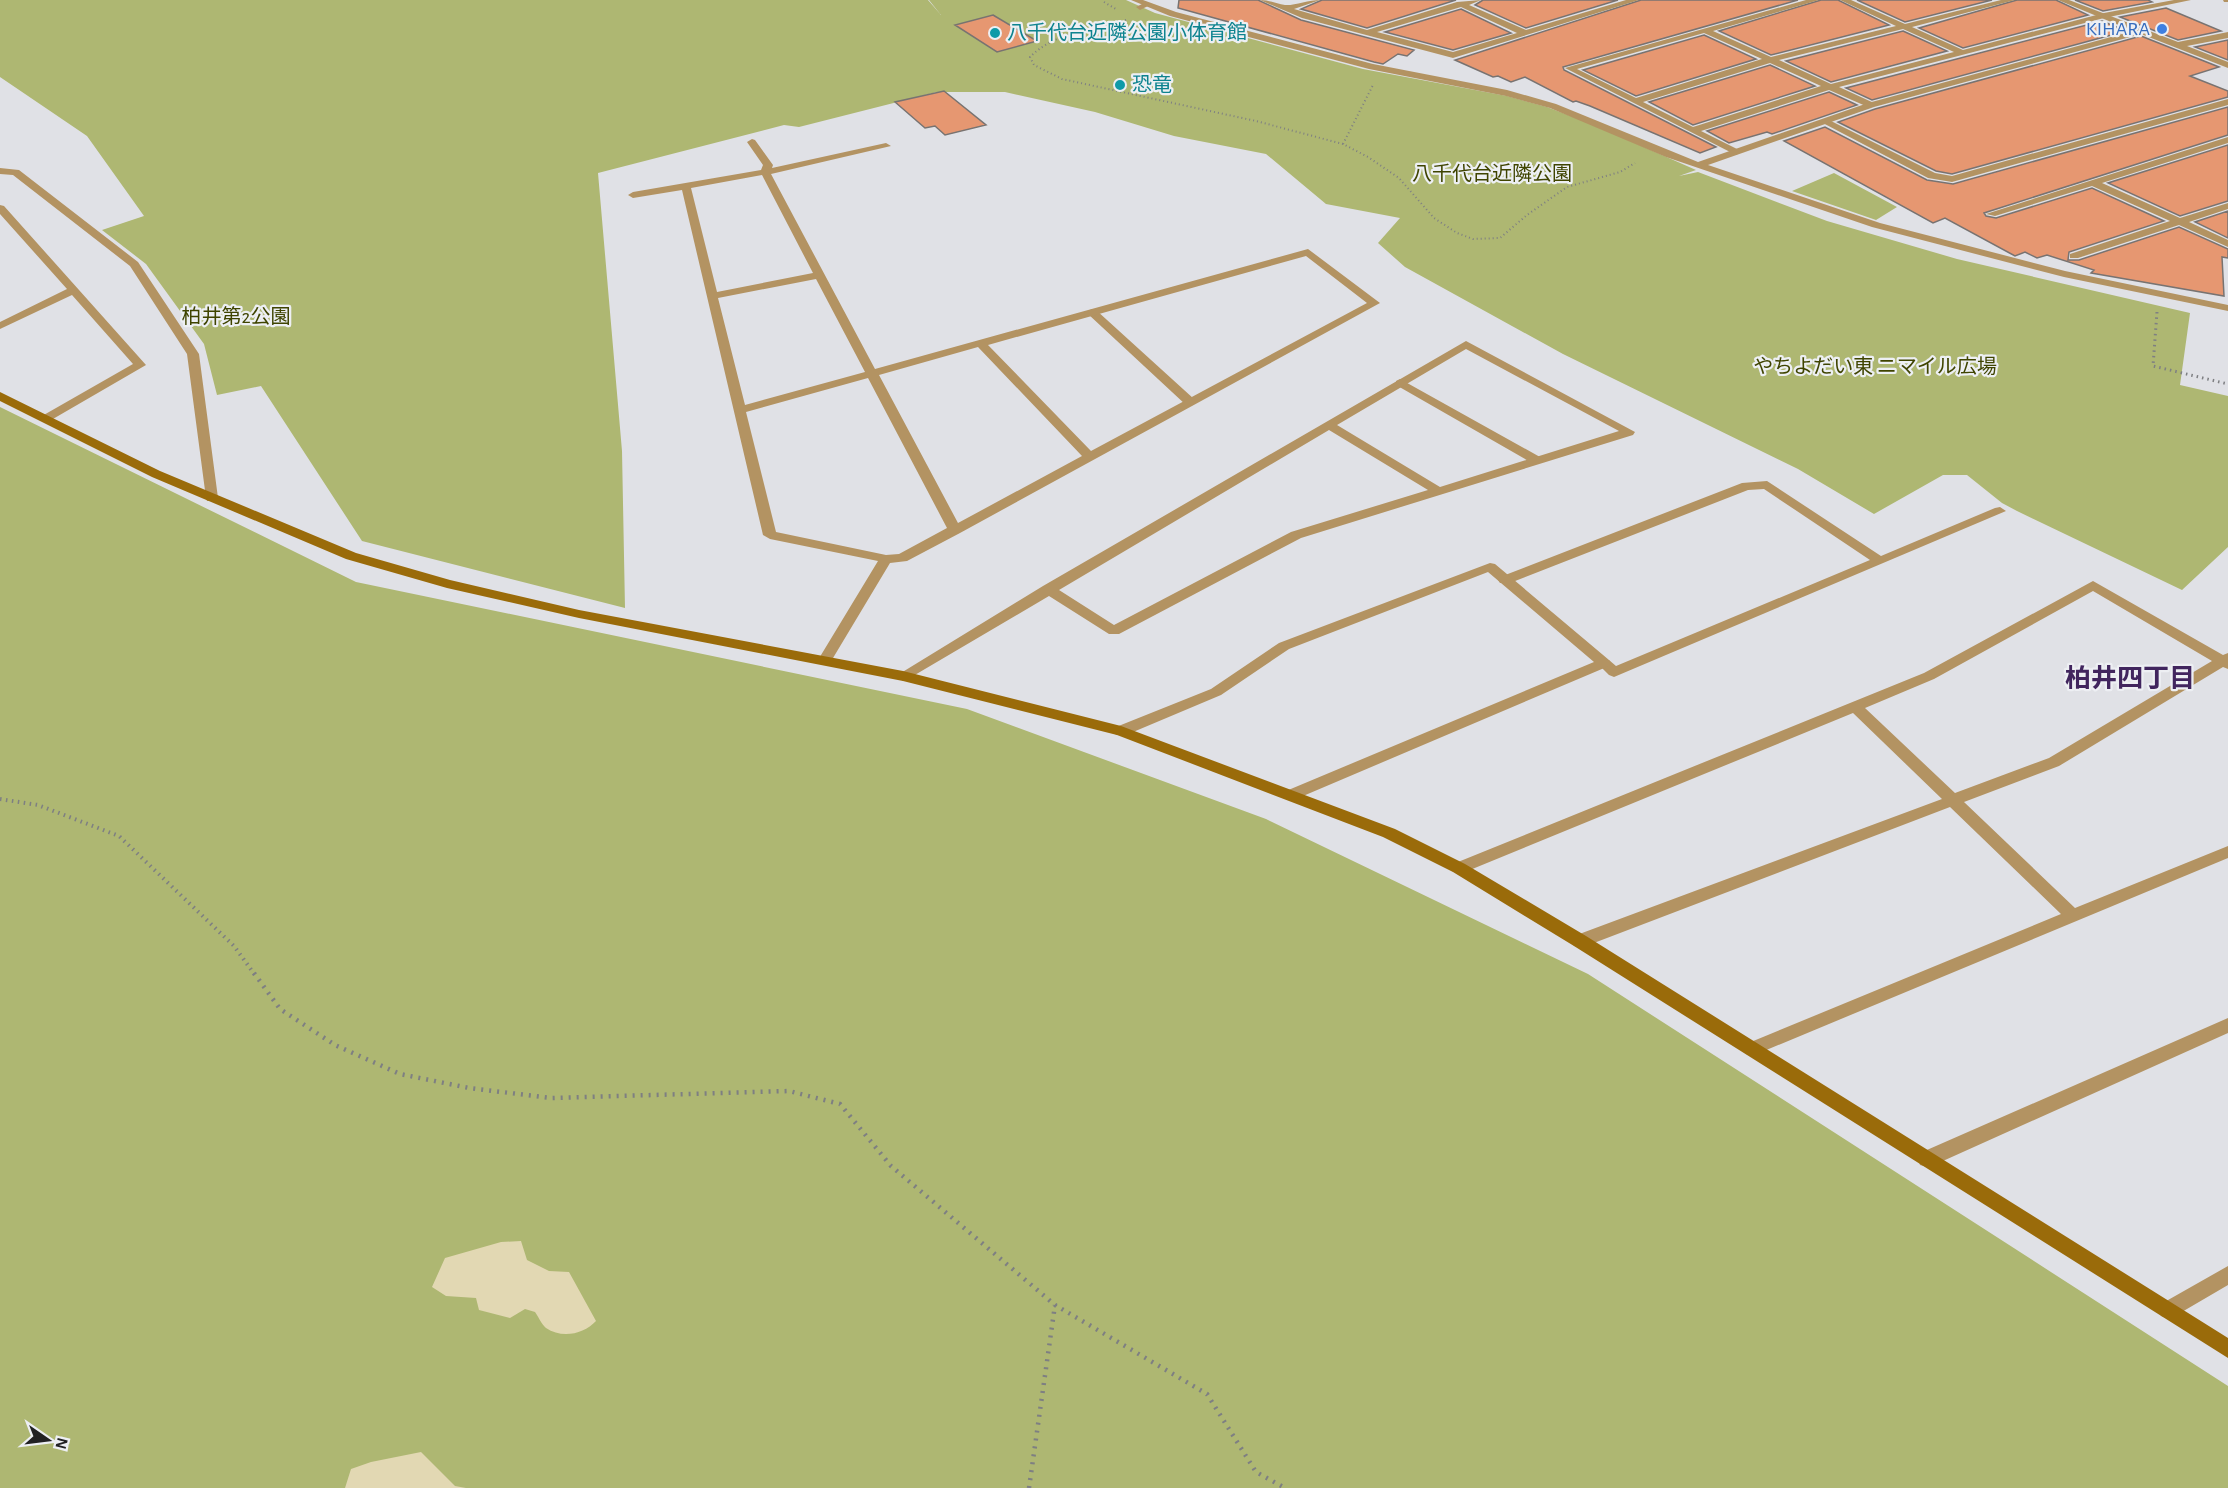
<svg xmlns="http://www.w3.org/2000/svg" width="2228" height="1488" font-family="'Alegreya Sans','Noto Sans JP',sans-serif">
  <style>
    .green { fill: #aeb772 }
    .sand { fill: #e2d8b3 }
    .building { fill: #e69771; stroke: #787371; stroke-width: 1.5 }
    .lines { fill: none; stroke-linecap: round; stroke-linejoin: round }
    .path-far3 { stroke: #7e7f82; stroke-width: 2; stroke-dasharray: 1 3; stroke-linecap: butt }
    .path-far2 { stroke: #7e7f82; stroke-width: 3; stroke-dasharray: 1.5 4; stroke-linecap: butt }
    .path-far1 { stroke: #7e7f82; stroke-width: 4; stroke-dasharray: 1.5 4.5; stroke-linecap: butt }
    .path { stroke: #7e7f82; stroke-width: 4.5; stroke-dasharray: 2 6; stroke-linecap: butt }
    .lane { fill: #b39362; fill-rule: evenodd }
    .street { fill: #b39362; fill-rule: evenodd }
    .secondary { fill: #9a6b0a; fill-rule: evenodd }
    .shop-dot { fill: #3f7fe0; stroke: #edeff3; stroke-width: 2 }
    .culture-dot { fill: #0f9aa8; stroke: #edeff3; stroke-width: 2 }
    .labels { text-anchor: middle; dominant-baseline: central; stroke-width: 4.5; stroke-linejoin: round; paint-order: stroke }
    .far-shop-label { font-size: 20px; fill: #366cbe; stroke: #edeff3; text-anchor: end }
    .far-culture-label { font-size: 20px; fill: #0d838f; stroke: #edeff3; text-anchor: start }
    .far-park-label { font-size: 20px; fill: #3f4400; stroke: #edeff3 }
    .neighbourhood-label { font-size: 26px; font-weight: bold; fill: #41255e; stroke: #edeff3 }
  </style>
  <rect width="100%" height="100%" fill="#e0e1e6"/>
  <!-- green -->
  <path class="green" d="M 0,0 L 928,0 L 941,15 L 929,0 L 1126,0 L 1155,13 L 1363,69 L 1507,96 L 1547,107 L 1594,125 L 1696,170 L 1679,176 L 1698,172 L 1827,221 L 1957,259 L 2190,313 L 2180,385 L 2228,396 L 2228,547 L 2182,590 L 2017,511 L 2002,503 L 1967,475 L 1943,475 L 1874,514 L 1798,469 L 1563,354 L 1405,267 L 1378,243 L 1400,218 L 1326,204 L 1266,154 L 1174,136 L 1095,112 L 1005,92 L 937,92 L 799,127 L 784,125 L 598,173 L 622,451 L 625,608 L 362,541 L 261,386 L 217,395 L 204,344 L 146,264 L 102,230 L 144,216 L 87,136 L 0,77 Z
    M 1834,173 L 1897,207 L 1876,220 L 1792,191 Z
    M 0,407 L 356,582 L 967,709 L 1266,819 L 1588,974 L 2228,1386 L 2228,1488 L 0,1488 Z"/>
  <!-- sand -->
  <path class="sand" d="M 521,1241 L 527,1260 L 549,1271 L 569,1272 L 596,1321 C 584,1334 562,1339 546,1328 C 542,1325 538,1316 535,1312 L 525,1309 L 510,1318 L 479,1310 L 476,1298 L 446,1296 L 432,1287 L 445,1258 L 501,1242 Z
    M 421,1452 L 455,1486 L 466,1488 L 345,1488 L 351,1469 L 371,1462 Z"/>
  <!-- building -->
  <path class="building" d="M 1179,0 L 1258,0 L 1301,20 L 1414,50 L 1407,56 L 1398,54 L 1383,64 L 1374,62 L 1178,8 Z
    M 1322,0 L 1456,0 L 1367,28 L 1301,9 Z
    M 1483,0 L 1618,0 L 1526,28 L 1475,5 Z
    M 1641,0 L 1798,0 L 1563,67 L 1564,70 L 1716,147 L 1700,153 L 1590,106 L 1576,101 L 1573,102 L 1525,77 L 1511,82 L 1498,76 L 1493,77 L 1455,60 Z
    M 1821,0 L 1838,0 L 1889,25 L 1771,55 L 1719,31 Z
    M 1857,0 L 1992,0 L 1905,22 Z
    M 2017,0 L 2056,0 L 2088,15 L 1963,48 L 1919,28 Z
    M 2075,0 L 2148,0 L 2152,2 L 2103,11 Z
    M 2166,8 L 2221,31 L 2178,40 L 2120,17 Z
    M 1461,9 L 1511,33 L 1453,50 L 1385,32 Z
    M 993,15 L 1037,41 L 997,52 L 955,25 Z
    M 2102,21 L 2126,31 L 1872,100 L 1846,88 Z
    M 1903,31 L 1947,51 L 1831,82 L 1786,61 Z
    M 1704,35 L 1756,59 L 1636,96 L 1583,70 Z
    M 2141,36 L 2219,67 L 2190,76 L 2228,91 L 2228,97 L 1952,174 L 1936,171 L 1838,122 L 1875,109 Z
    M 2228,40 L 2228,60 L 2195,47 Z
    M 1770,65 L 1815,86 L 1693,125 L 1649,102 Z
    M 944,91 L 986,125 L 945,135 L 935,126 L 925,128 L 895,102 Z
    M 1829,92 L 1857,105 L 1772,134 L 1767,132 L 1729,143 L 1707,131 Z
    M 2228,107 L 2228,135 L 1984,213 L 1986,216 L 1996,218 L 2092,188 L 2164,221 L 2069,252 L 2068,260 L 2079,260 L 2179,227 L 2228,249 L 2228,258 L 2222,257 L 2224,296 L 2091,273 L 2094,270 L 2047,255 L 2037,258 L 2025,252 L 2015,256 L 1945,218 L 1933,223 L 1784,141 L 1825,127 L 1927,180 L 1953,184 Z
    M 2228,145 L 2228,201 L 2180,216 L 2108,183 Z
    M 2228,211 L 2228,238 L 2195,222 Z"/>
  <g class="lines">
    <!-- path-far3 -->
    <path class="path-far3" d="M 1104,2 L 1116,9
      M 1126,20 C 1093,29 1055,32 1030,57 L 1034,65 L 1062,79 L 1256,121 L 1343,144 L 1368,157 L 1399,178 L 1434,218 L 1457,233 L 1473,239 L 1500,238 L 1527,215 L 1567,187 L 1620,172 L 1635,163
      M 1343,144 L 1373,85"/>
    <!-- path-far2 -->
    <path class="path-far2" d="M 2157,312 L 2153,366 L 2228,384"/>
    <!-- path-far1 -->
    <path class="path-far1" d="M 0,799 L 38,805 L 119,836 L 234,946 L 255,975"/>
    <!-- path -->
    <path class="path" d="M 254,973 L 280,1009 L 335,1045 L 400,1074 L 469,1088 L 551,1098 L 789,1091 L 840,1104 L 891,1166 L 1055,1305 L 1207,1394 L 1256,1472 L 1285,1488
      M 1029,1488 L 1055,1305"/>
    <!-- lane -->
    <path class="lane" d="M 1806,0 L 1819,0 L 1713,31 L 1771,57 L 1896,26 L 1840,0 L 1851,0 L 1905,24 L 2001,0 L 2015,0 L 1912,27 L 1963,50 L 2104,13 L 2174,0 L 2191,0 L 2104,18 L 1839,87 L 1874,103 L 1874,107 L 1868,107 L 1829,90 L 1701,131 L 1739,150 L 1741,152 L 1736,155 L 1565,68 ZM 1903,29 L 1954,52 L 1831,84 L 1779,60 ZM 1704,33 L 1762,59 L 1636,98 L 1577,69 ZM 1770,63 L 1821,86 L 1693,127 L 1643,102 Z
      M 1146,2 L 1150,5 L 1140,10 L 1136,7 Z
      M 2228,99 L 2228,105 L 1952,182 L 1928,178 L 1819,121 L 1827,119 L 1935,173 L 1952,176 Z
      M 1092,309 L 1096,310 L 1194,399 L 1194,405 L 1186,405 L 1088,314 L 1086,312 Z
      M 1400,379 L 1540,457 L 1542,460 L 1536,464 L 1532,463 L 1396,385 L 1396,381 Z
      M 1767,481 L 1881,556 L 1995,508 L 2000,507 L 2006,511 L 1614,677 L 1609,675 L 1597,663 L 1599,660 L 1609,660 L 1616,666 L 1870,560 L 1764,489 L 1748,490 L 1510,583 L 1500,583 L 1498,580 L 1500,577 L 1742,483 Z"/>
    <!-- street -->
    <path class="street" d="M 1131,0 L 1143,0 L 1176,12 L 1373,64 L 1507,90 L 1556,104 L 1698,162 L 1868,103 L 2133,31 L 2058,0 L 2069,0 L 2178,42 L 2228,32 L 2228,38 L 2187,46 L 2228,62 L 2228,68 L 2141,34 L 1874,107 L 1708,165 L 1880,223 L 2065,271 L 2228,305 L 2228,311 L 2064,277 L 1872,227 L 1666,157 L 1550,108 L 1506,96 L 1369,69 L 1170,16 Z
      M 1260,0 C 1270,0 1276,4 1285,5 C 1293,6 1309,0 1320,0 L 1294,9 L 1367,30 L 1457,2 L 1481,0 L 1469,5 L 1526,30 L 1626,0 L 1639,0 L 1453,58 L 1302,18 ZM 1461,7 L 1517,33 L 1453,52 L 1377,32 Z
      M 2223,0 L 2228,0 L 2228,2 L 2224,2 Z
      M 2228,137 L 2228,143 L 2102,183 L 2180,218 L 2228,203 L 2228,209 L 2189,222 L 2228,240 L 2228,247 L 2179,225 L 2078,258 L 2070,258 L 2070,254 L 2170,221 L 2092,186 L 1995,216 L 1986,214 Z
      M 752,139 L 755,140 L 773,165 L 772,168 L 886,143 L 891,146 L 771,174 L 875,369 L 1308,249 L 1380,303 L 960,533 L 907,561 L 890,563 L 830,663 L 825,665 L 818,660 L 878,561 L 770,539 L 763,535 L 682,190 L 633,198 L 628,195 L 633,192 L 761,170 L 763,165 L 747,142 ZM 762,175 L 813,273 L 717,292 L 691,188 ZM 1306,256 L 1367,303 L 1091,451 L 988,345 ZM 816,279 L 865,372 L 745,405 L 718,298 ZM 978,347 L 1082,456 L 958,523 L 879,375 ZM 868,378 L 947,528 L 899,554 L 886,555 L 776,532 L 746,412 Z
      M 0,168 L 19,170 L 138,262 L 199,354 L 218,498 L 217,501 L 207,501 L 206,498 L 187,354 L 130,266 L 13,175 L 0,174 Z
      M 0,205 L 4,206 L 146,365 L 46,423 L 40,419 L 42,416 L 133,364 L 72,295 L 0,329 L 0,322 L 67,289 L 0,214 Z
      M 1466,341 L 1635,432 L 1633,435 L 1301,538 L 1119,634 L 1109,634 L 1049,596 L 908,679 L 903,681 L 896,676 L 1043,586 ZM 1466,349 L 1619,431 L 1440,487 L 1337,425 ZM 1329,430 L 1428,490 L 1291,532 L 1114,625 L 1059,590 Z
      M 1490,563 L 1495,564 L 1609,660 L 1611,663 L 1609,666 L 1296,799 L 1286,799 L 1283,795 L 1286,791 L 1594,662 L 1488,572 L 1289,649 L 1221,695 L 1126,735 L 1116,735 L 1114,731 L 1116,727 L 1211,689 L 1279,643 Z
      M 2093,581 L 2223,655 L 2228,653 L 2228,669 L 2223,667 L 2059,766 L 1964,802 L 2075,908 L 2228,846 L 2228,858 L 1752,1056 L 1746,1054 L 1743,1049 L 1746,1044 L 2061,914 L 1950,807 L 1586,946 L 1580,947 L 1574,946 L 1572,941 L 1574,936 L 1942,799 L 1853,713 L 1465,872 L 1453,872 L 1451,868 L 1453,864 L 1924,673 ZM 2093,591 L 2212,661 L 2049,758 L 1955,793 L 1865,708 L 1934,679 Z
      M 2228,1018 L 2228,1033 L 1934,1165 L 1927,1167 L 1920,1165 L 1918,1159 L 1920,1153 Z
      M 2228,1266 L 2228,1285 L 2175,1316 L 2168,1319 L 2161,1316 L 2158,1310 L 2161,1304 Z"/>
    <!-- secondary -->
    <path class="secondary" d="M 0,392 L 160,471 L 356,553 L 450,580 L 579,610 L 903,671 L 1121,726 L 1395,829 L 1465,864 L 1586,936 L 2228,1338 L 2228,1358 L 1574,946 L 1453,872 L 1383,837 L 1117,735 L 903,681 L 579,618 L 447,588 L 346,559 L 152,477 L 0,401 Z"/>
  </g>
  <!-- markers -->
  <circle class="shop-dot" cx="2162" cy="29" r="6"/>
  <g class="culture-dot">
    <circle cx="995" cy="33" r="6"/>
    <circle cx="1120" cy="85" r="6"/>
  </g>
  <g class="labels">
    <!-- far-shop labels -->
    <g class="far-shop-label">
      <text x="2150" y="29">KIHARA</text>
    </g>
    <!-- far-culture labels -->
    <g class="far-culture-label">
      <text x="1007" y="33">八千代台近隣公園小体育館</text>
      <text x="1132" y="85">恐竜</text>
    </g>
    <!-- far-park labels -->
    <g class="far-park-label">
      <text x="1492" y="174">八千代台近隣公園</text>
      <text x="236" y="317">柏井第2公園</text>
      <text x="1875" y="367">やちよだい東 ニマイル広場</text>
    </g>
    <!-- neighbourhood labels -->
    <g class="neighbourhood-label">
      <text x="2130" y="679">柏井四丁目</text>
    </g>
  </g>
  <!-- north arrow -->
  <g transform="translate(48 1440) rotate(104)" stroke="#edeff3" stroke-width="4.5" paint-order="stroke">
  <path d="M0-4.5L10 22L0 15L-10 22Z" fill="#212123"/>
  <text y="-9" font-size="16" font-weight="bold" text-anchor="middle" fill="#212123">N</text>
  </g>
</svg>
